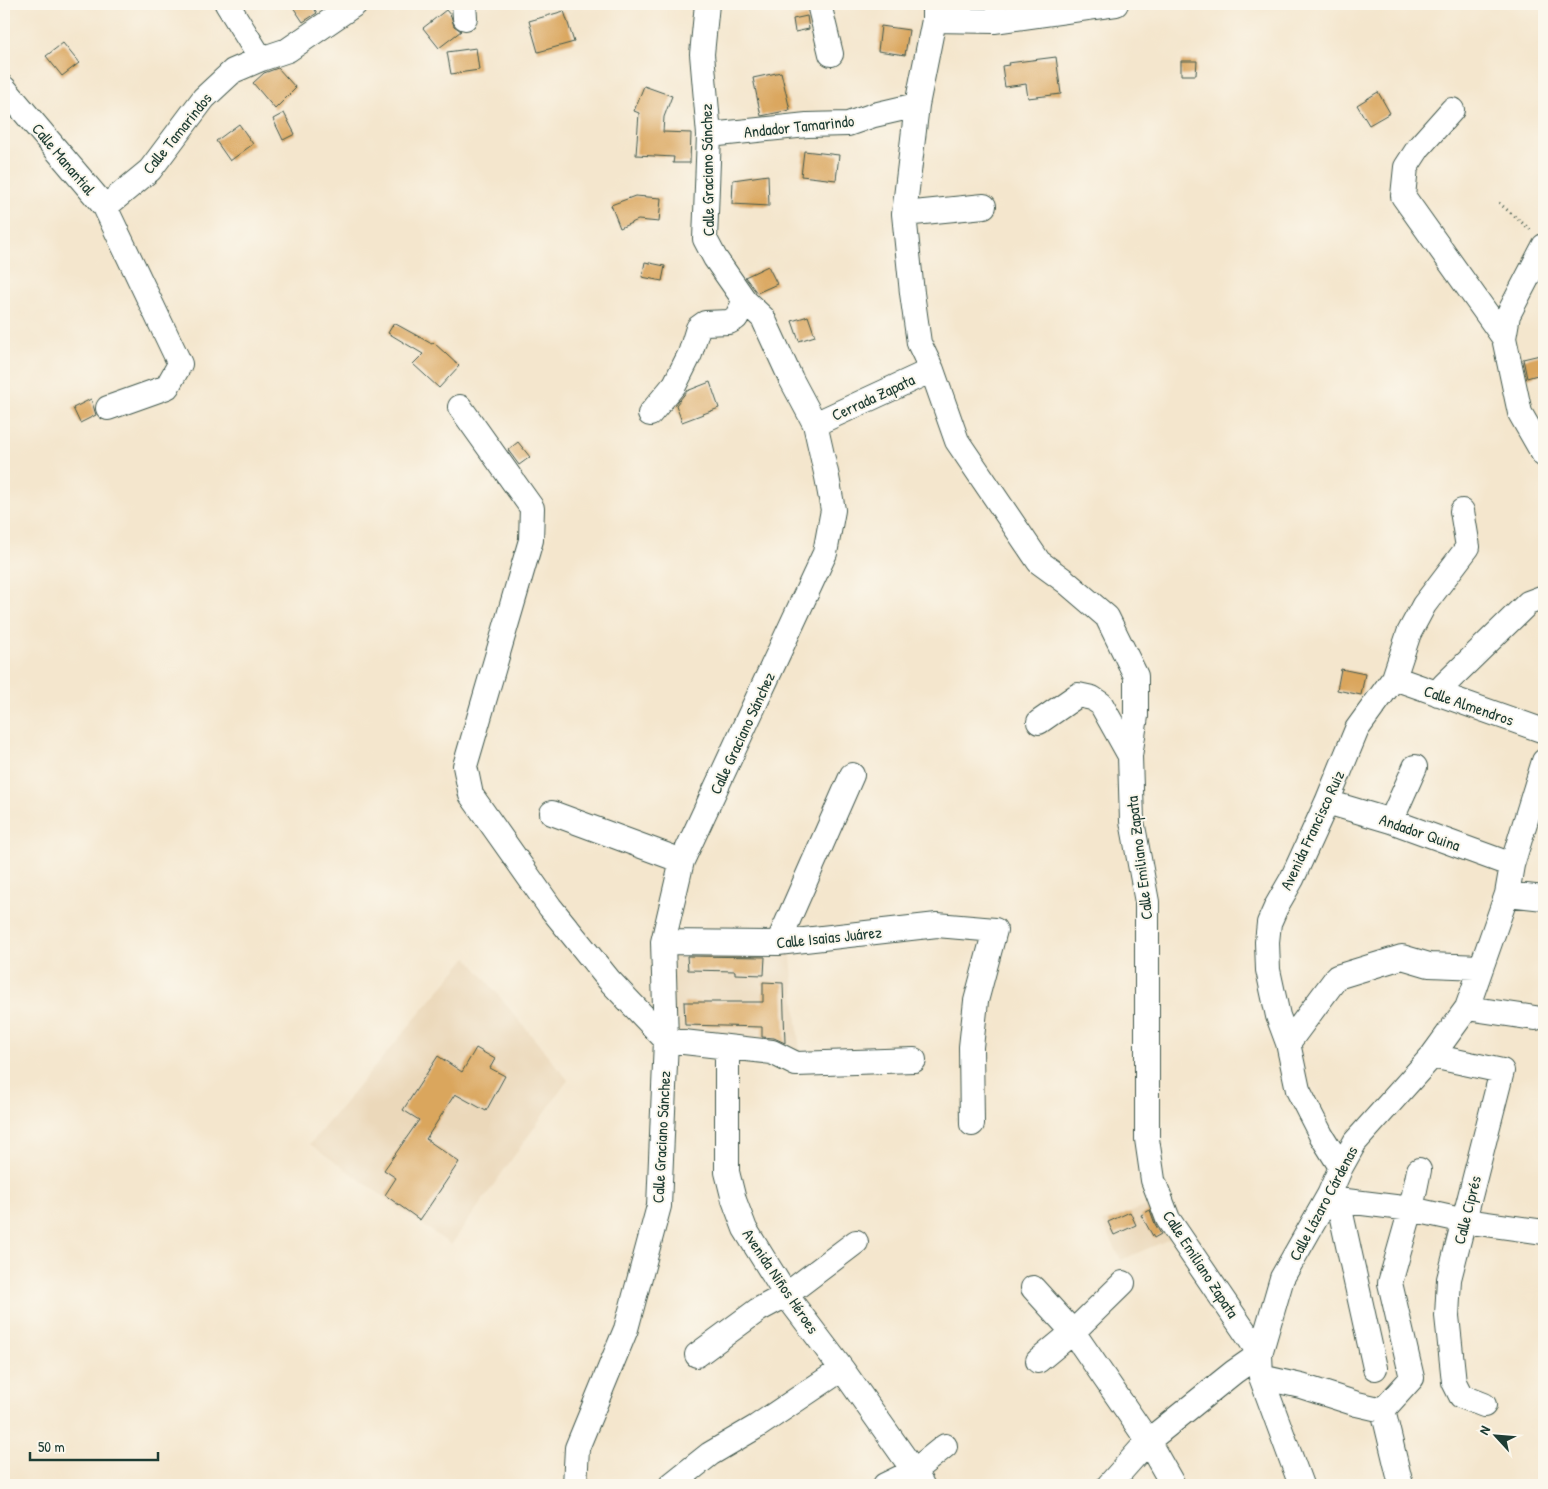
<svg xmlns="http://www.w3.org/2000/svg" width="1548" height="1489" font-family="'Patrick Hand',sans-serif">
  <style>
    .built { fill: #ebd8ba }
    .building { fill: #daa65d }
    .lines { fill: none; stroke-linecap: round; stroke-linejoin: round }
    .minor-casing { stroke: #3f564b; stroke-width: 26 }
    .path { stroke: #3f564b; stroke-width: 3; stroke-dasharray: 1 4; stroke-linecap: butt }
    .minor { stroke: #fff; stroke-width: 24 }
    .labels { text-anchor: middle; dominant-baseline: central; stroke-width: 4; stroke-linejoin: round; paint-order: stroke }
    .street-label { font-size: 16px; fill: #1f3d34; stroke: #fbf7ec }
  </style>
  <rect width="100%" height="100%" fill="#fbf7ec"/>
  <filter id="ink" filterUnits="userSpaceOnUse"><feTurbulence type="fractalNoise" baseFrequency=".02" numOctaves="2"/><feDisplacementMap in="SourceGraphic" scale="10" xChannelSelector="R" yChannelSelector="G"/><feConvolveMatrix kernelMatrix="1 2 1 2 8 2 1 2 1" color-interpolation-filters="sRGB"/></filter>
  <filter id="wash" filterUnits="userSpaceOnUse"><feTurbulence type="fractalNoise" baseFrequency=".0096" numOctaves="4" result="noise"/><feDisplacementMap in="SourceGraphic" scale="20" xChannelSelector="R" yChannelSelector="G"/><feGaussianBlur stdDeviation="1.12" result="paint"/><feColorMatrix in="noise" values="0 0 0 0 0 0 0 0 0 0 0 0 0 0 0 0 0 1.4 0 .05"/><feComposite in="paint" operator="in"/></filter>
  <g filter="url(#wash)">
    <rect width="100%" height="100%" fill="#f4e6cd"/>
    <!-- built -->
    <path class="built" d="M 672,945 L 790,946 L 800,1054 L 670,1036 Z
      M 467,957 L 568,1080 L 451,1245 L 310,1144 Z
      M 1159,1202 L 1177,1236 L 1121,1260 L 1103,1222 Z"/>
    <g id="blocks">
      <!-- building -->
      <path class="building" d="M 291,4 L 311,4 L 317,13 L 303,22 Z
        M 446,10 L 451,16 L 454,26 L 461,31 L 439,48 L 423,28 Z
        M 564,11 L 574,42 L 538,52 L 529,21 Z
        M 807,16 L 809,29 L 795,32 L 793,19 Z
        M 881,26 L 909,30 L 905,55 L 878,51 Z
        M 63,43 L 79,63 L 62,76 L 46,56 Z
        M 476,48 L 479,70 L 451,74 L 447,52 Z
        M 1056,57 L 1061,94 L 1028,98 L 1026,84 L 1005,87 L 1002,66 L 1009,65 L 1008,63 Z
        M 1181,61 L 1197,61 L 1196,75 L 1181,75 Z
        M 278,68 L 296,88 L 275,109 L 253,83 L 264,73 Z
        M 781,72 L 790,110 L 761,116 L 753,78 Z
        M 644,86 L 672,96 L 664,117 L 663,132 L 691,133 L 690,163 L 673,163 L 674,157 L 636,155 L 639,113 L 634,111 Z
        M 1378,92 L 1390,113 L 1369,125 L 1357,105 Z
        M 284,113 L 295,134 L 283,140 L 273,119 Z
        M 239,124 L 253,144 L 230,161 L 216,141 Z
        M 804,151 L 839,155 L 836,180 L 801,176 Z
        M 768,175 L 769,206 L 732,204 L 733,180 Z
        M 635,196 L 661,198 L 659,222 L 638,220 L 620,228 L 611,205 Z
        M 645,262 L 665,266 L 662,281 L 642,277 Z
        M 768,266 L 777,284 L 757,293 L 745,277 Z
        M 808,316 L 815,336 L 799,341 L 792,321 Z
        M 394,323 L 432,344 L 433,342 L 459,366 L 439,388 L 413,364 L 423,354 L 388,333 Z
        M 1540,355 L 1544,373 L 1527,378 L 1523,359 Z
        M 710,382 L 719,408 L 682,422 L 676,405 L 687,391 Z
        M 91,399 L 96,415 L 80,423 L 73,408 Z
        M 518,442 L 530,457 L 519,465 L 508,450 Z
        M 1341,669 L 1365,674 L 1361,695 L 1337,690 Z
        M 687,956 L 765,957 L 764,975 L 735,974 L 735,971 L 688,970 Z
        M 763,982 L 783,983 L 785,1043 L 774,1038 L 762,1037 L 762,1027 L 685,1025 L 684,1002 L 763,1002 Z
        M 476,1048 L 495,1059 L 490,1068 L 505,1076 L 486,1111 L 455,1094 L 426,1139 L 459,1162 L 420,1220 L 385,1195 L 396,1178 L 384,1170 L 419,1120 L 403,1110 L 438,1056 L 462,1072 Z
        M 1150,1210 L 1155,1224 L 1161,1234 L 1154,1238 L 1141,1215 Z
        M 1130,1212 L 1136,1225 L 1114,1235 L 1108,1222 Z"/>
    </g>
  </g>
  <g filter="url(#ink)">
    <use href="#blocks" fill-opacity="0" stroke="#3f564b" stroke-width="1"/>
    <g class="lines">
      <defs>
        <path id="minor" d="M 227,4 L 261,59
          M 464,4 L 465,18
          M 819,4 L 831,54
          M 934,4 L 934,20 L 917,105 L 904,214 L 912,293 L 919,343 L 932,370 L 957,441 L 1039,562 L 1065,581 L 1107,617 L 1136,676 L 1136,716 L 1130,756 L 1132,821 L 1147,902 L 1147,1139 L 1153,1180 L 1168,1219 L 1260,1354 L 1261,1377 L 1301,1386 L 1357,1404 L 1383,1410 L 1412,1378 L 1390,1283 L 1411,1209 L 1419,1170
          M 934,20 L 994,21 L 1116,4
          M 4,88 L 105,207 L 180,364 L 167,387 L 108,408
          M 1452,110 L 1419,147 L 1406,167 L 1403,196 L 1504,338 L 1520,413 L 1544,455
          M 709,135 L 807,125 L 848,124 L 874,115 L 917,105
          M 105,207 L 150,170 L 204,98 L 233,71 L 261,59 L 288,50 L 355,4
          M 904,214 L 984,206
          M 1504,338 L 1508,315 L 1544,246
          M 460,407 L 532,508 L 531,540 L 465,766 L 471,795 L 550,907 L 609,980 L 666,1040 L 772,1052 L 796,1064 L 914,1060
          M 650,414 L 675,384 L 690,354 L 698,328 L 705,323 L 729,322 L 736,318 L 745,301
          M 815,424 L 932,370
          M 1394,678 L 1544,731
          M 1438,694 L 1444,685 L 1528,603 L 1544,597
          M 1039,722 L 1078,695 L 1092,698 L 1101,704 L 1130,756
          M 1327,802 L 1391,821 L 1512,865
          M 552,813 L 682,861
          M 1391,821 L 1415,767
          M 1507,894 L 1544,898
          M 663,942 L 778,943 L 937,925 L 995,930 L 976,1001 L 971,1047 L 972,1124
          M 778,943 L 852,775
          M 1467,1008 L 1535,1018
          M 1288,1043 L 1337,977 L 1402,957 L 1429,965 L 1481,967
          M 727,1047 L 727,1172 L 734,1200 L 745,1229 L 786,1295 L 842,1369 L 914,1471 L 922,1485
          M 1432,1056 L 1502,1071 L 1449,1279 L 1447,1316 L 1454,1382 L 1461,1396 L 1484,1405
          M 1341,1167 L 1321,1135 L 1298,1090 L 1288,1043 L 1278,1016 L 1268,970 L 1267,942 L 1269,923 L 1277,905 L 1292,879 L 1327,802 L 1357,729 L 1394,678 L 1409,633 L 1424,605 L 1468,547 L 1462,511
          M 1329,1195 L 1338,1200 L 1411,1209 L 1465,1221 L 1544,1232
          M 1338,1200 L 1375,1368
          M 1033,1288 L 1073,1332 L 1148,1441 L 1173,1485
          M 697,1355 L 758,1310 L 786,1295 L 856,1242
          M 1038,1361 L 1073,1332 L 1123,1283
          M 1261,1377 L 1301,1485
          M 1383,1410 L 1401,1485
          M 575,1485 L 577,1448 L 626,1329 L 659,1206 L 666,1040 L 663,942 L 682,861 L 825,553 L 833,510 L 827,477 L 815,424 L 791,379 L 763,318 L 745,301 L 715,258 L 705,239 L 709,135 L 702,54 L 707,4
          M 671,1485 L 710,1454 L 756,1427 L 842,1369
          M 885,1485 L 914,1471 L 945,1446
          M 1109,1485 L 1148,1441 L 1234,1372 L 1260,1354 L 1282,1278 L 1329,1195 L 1341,1167 L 1355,1142 L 1432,1056 L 1467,1008 L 1507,894 L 1512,865 L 1544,761"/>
      </defs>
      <!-- minor casing -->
      <use href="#minor" class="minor-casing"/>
      <!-- path -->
      <path class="path" d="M 1499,203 L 1532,231"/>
      <!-- minor -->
      <use href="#minor" class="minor"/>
    </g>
  </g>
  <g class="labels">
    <!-- street labels -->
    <g class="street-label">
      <text transform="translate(799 126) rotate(-6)">Andador Tamarindo</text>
      <text transform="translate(177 133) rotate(-51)">Calle Tamarindos</text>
      <text transform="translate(64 159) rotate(50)">Calle Manantial</text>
      <text transform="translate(707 170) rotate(-91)">Calle Graciano Sánchez</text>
      <text transform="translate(873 397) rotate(-25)">Cerrada Zapata</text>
      <text transform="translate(1469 705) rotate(19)">Calle Almendros</text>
      <text transform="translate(742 733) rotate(-65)">Calle Graciano Sánchez</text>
      <text transform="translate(1312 830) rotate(-65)">Avenida Francisco Ruiz</text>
      <text transform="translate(1420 832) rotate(19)">Andador Quina</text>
      <text transform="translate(1139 858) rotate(-97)">Calle Emiliano Zapata</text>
      <text transform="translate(829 937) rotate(-6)">Calle Isaias Juárez</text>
      <text transform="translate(661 1137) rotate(-87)">Calle Graciano Sánchez</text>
      <text transform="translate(1323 1203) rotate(-62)">Calle Lázaro Cárdenas</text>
      <text transform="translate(1467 1210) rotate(-76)">Calle Ciprés</text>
      <text transform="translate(1201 1264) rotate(57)">Calle Emiliano Zapata</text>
      <text transform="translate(781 1281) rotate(56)">Avenida Niños Héroes</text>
    </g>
  </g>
  <!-- margin -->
  <rect width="1548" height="1489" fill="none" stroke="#fbf7ec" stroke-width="20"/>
  <!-- north arrow -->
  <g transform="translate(1496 1436) rotate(296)" stroke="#fbf7ec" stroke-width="4" paint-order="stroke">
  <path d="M0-4L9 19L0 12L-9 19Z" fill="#1f3d34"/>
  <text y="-8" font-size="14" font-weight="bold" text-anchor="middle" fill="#1f3d34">N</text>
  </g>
  <!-- scale -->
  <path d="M30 1452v8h128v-8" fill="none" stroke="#1f3d34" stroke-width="2.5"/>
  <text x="38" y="1452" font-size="15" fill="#1f3d34" stroke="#fbf7ec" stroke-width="4" paint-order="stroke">50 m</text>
</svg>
